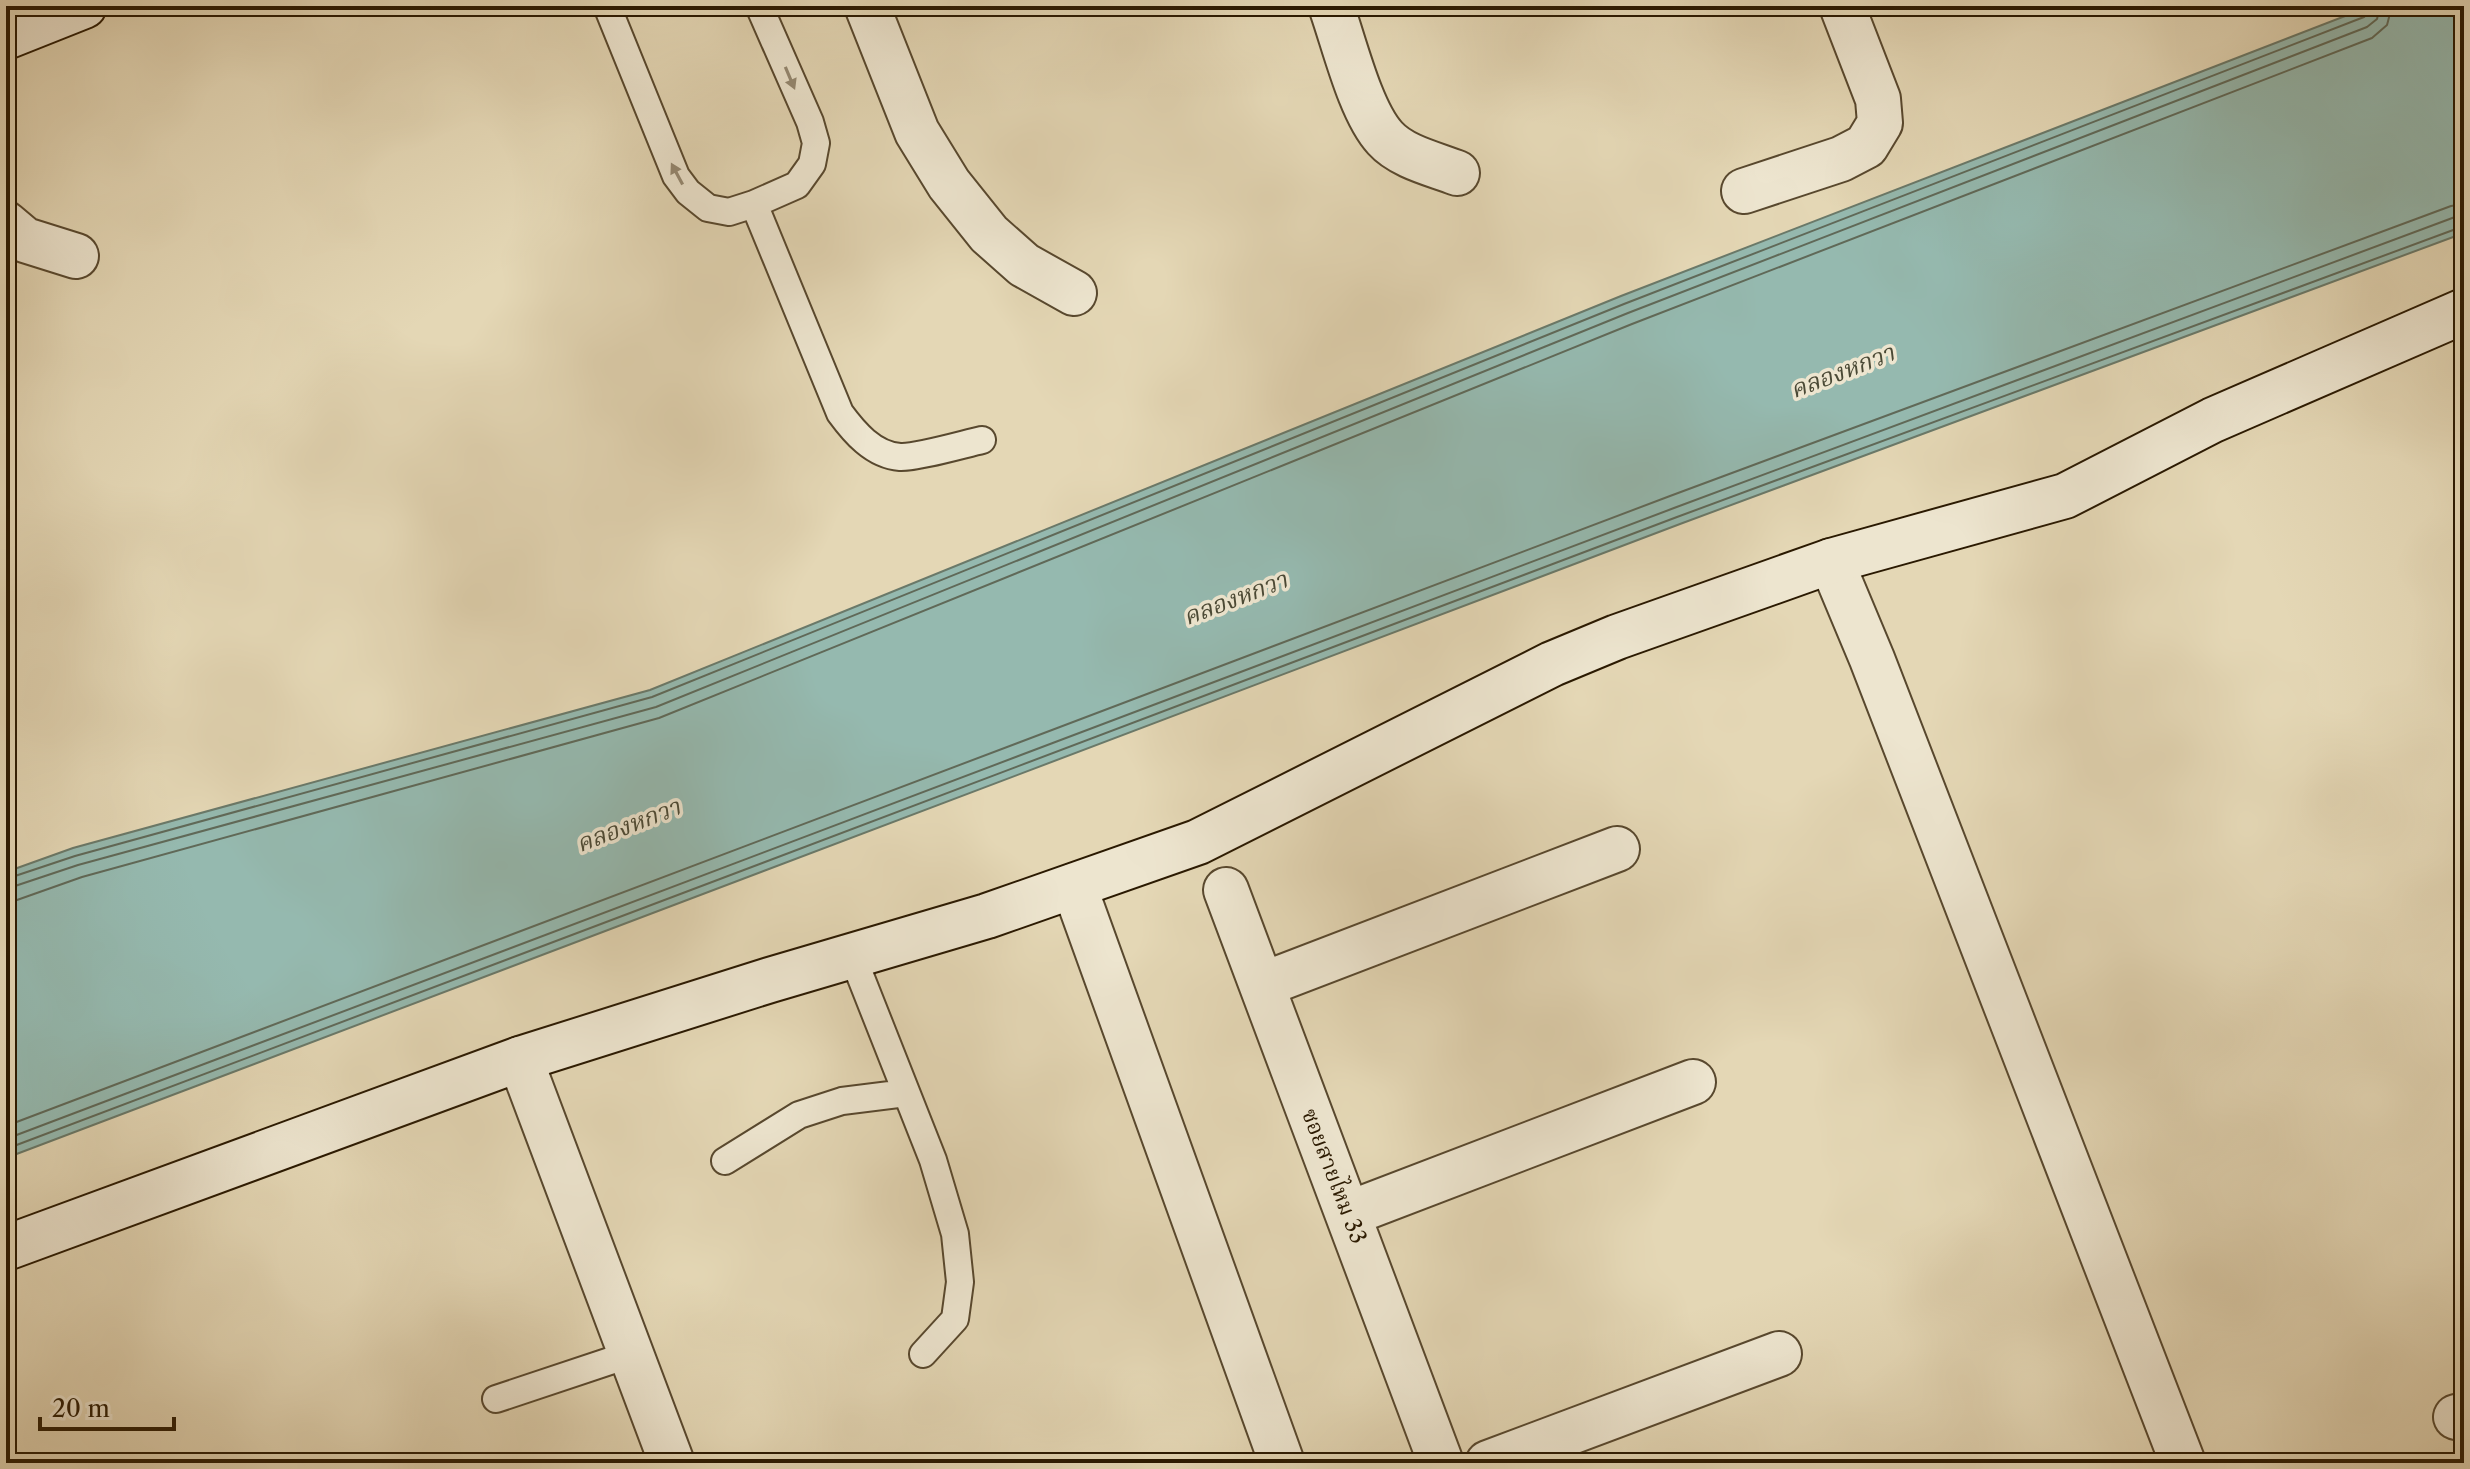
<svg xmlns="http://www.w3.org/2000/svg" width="2470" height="1469" font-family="'Libre Caslon Text','Noto Serif Thai',serif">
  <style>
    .water { fill: #95b9af; stroke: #6a7969; stroke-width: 2 }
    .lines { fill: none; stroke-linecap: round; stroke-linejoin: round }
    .shore { stroke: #606958; stroke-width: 2 }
    .lane-casing { stroke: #58482e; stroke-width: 30 }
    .street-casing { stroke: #58482e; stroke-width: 48 }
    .secondary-casing { stroke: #2a1901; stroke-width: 48 }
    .lane { stroke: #ede5cf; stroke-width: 26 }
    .street { stroke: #ede5cf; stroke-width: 44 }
    .secondary { stroke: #ede5cf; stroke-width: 44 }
    .oneway { fill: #958972 }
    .labels { text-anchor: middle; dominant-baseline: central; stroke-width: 7; stroke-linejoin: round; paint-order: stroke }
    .street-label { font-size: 22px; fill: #2a1901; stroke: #ede5cf }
    .water-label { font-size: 24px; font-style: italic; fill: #4a4935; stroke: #ede5cf }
  </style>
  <rect width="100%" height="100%" fill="#e4d7b5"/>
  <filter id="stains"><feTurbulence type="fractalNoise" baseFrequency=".0025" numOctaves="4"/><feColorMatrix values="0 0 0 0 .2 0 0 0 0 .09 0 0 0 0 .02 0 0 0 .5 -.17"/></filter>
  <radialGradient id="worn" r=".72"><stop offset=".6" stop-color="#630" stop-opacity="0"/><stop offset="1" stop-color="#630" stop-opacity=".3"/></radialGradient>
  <!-- water -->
  <path class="water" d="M 2371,6 L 2464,6 L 2464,233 L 1680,524 L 6,1158 L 6,872 L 73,848 L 650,690 L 1621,296 Z"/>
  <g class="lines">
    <!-- shore -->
    <path class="shore" d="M 6,879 L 75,856 L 652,697 L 1624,304 L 2364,17 L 2369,12 L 2370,6
      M 6,889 L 78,865 L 656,707 L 1628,313 L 2367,27 L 2377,19 L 2380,6
      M 6,901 L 17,900 L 82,877 L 659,718 L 1632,324 L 2372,38 L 2387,25 L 2392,6
      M 6,1126 L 1670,496 L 2451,206 L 2464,204
      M 6,1139 L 1674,508 L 2455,217 L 2464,216
      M 6,1149 L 1677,517 L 2464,226"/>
    <defs>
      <path id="lane" d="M 607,6 L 676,176 L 688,192 L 708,208 L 729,212 L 754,204 L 797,185 L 812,164 L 816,143 L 810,122 L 759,6
        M 754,204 L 840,413 C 854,432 873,455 900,457 C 916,458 964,444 982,440
        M 852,955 L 933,1160 L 955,1234 L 960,1282 L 955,1319 L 923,1354
        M 725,1161 L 799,1115 L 842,1101 L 906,1093
        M 496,1399 L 631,1354"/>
      <path id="street" d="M 867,6 L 917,132 L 949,184 L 989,234 L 1024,265 L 1074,293
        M 1331,6 C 1344,42 1360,111 1385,138 C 1402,157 1434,164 1457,173
        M 1744,191 L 1841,159 L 1866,146 L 1880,123 L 1878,99 L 1842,6
        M 6,224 L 25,240 L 76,256
        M 1831,561 L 1872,659 L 2183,1463
        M 1074,886 L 1282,1463
        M 1226,890 L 1441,1463
        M 1262,985 L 1617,849
        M 520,1059 L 672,1463
        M 1348,1214 L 1693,1082
        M 2456,1417 L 2464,1415
        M 1488,1463 L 1779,1354"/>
      <path id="secondary" d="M 6,37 L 84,6
        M 6,1248 L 520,1059 L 770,980 L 987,916 L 1198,842 L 1552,664 L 1617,637 L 1831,561 L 2065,496 L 2213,420 L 2464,311"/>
    </defs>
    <!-- lane casing -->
    <use href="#lane" class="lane-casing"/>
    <!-- street casing -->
    <use href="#street" class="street-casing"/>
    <!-- secondary casing -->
    <use href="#secondary" class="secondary-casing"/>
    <!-- lane -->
    <use href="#lane" class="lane"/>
    <!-- street -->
    <use href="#street" class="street"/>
    <!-- secondary -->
    <use href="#secondary" class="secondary"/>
  </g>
  <!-- one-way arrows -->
  <defs><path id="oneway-solid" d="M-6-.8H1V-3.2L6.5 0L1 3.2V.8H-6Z" transform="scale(2)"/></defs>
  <g class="oneway">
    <use href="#oneway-solid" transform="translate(790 78) rotate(67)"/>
    <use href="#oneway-solid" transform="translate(677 174) rotate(-118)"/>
  </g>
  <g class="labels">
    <!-- street labels -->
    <g class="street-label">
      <text transform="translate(1334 1176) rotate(69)">ซอยสายไหม 33</text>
    </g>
    <!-- water labels -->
    <g class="water-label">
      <text transform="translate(1842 371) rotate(-21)">คลองหกวา</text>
      <text transform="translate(1235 598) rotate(-21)">คลองหกวา</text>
      <text transform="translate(628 825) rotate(-21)">คลองหกวา</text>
    </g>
  </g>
  <!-- margin -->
  <rect width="2470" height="1469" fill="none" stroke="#e4d7b5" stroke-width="32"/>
  <rect x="8" y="8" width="2454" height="1453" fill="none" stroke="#2a1901" stroke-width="4"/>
  <rect x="16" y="16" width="2438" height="1437" fill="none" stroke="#2a1901" stroke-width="2"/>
  <!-- scale -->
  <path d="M40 1417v12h134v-12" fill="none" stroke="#2a1901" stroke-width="4"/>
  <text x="52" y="1417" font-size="24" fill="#2a1901" stroke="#ede5cf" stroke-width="6" paint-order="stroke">20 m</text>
  <rect width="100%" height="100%" filter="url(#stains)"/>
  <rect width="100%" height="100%" fill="url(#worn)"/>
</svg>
